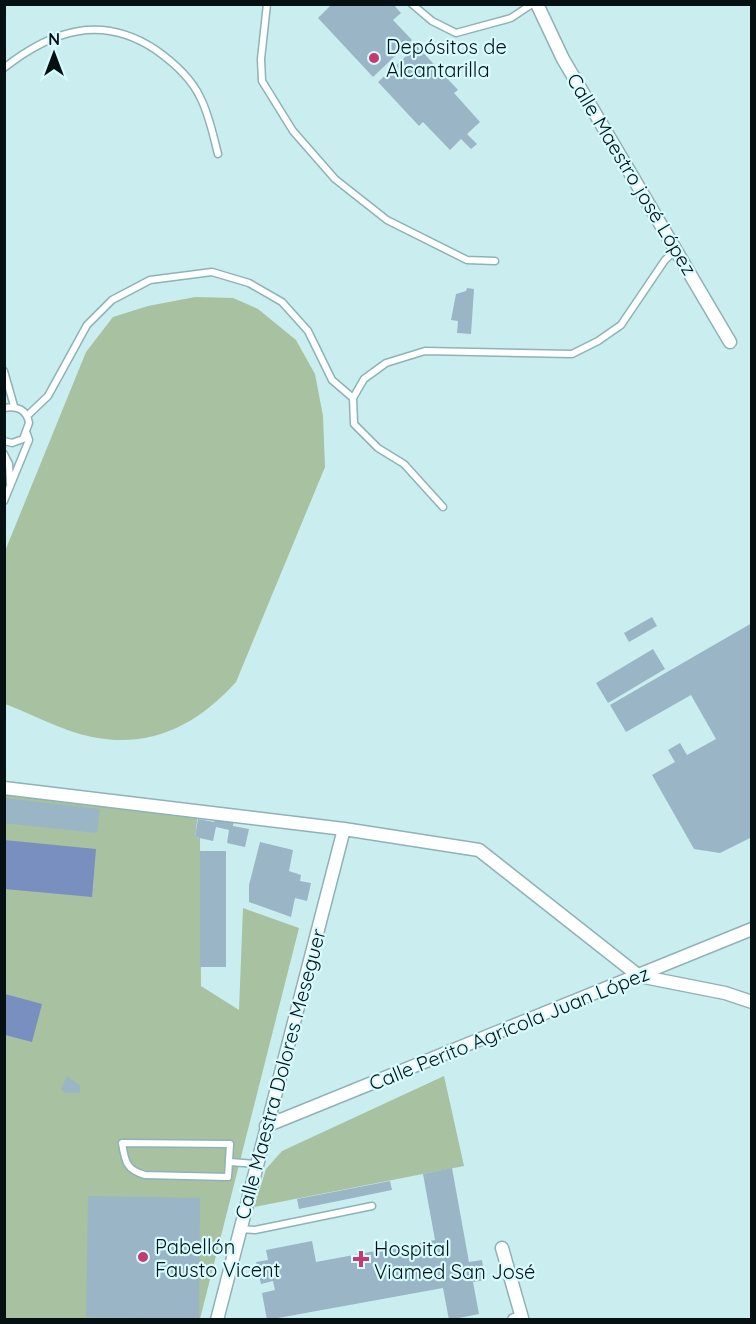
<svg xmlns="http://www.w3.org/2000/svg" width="756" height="1324" font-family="Quicksand,sans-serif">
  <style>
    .green { fill: #a8c1a0 }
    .water { fill: #798fbf }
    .building { fill: #9ab5c5 }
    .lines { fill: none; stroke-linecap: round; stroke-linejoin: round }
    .service-casing { stroke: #8fb2b4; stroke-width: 9 }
    .minor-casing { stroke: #8fb2b4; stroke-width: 15 }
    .service { stroke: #fff; stroke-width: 6 }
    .minor { stroke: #fff; stroke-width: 12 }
    .poi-dot { fill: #c53a70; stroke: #d7fbfe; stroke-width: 2 }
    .labels { text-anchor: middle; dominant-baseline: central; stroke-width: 4.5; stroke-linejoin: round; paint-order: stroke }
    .poi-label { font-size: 20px; fill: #041011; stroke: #d7fbfe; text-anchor: start }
    .street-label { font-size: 20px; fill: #041011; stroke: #d7fbfe }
  </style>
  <rect width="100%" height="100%" fill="#caeef0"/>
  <!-- green -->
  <path class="green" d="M 195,297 L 233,298 L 258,309 L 296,340 L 315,374 L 323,416 L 325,467 L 236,682 C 197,725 151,749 92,737 C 62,731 32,714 5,704 L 5,551 L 86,352 L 113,317 L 148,306 Z
    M 5,794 L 198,815 L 195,837 L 200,838 L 201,986 L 239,1010 L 243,908 L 299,928 L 200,1319 L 5,1320 Z
    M 444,1076 L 464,1166 L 254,1207 L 266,1169 L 282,1151 Z"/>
  <!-- water -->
  <path class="water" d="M 4,840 L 96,849 L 92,897 L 5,889 Z
    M 5,994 L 42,1004 L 32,1042 L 5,1035 Z"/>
  <!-- building -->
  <path class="building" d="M 332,4 L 393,4 L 401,13 L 393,20 L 412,40 L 373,77 L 318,18 Z
    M 417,46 L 458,90 L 454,93 L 480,122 L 467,134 L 477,144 L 471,149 L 461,139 L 450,150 L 423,122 L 419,126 L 378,82 Z
    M 467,288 L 474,289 L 471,334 L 457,333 L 458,321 L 451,320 L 456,294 L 466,291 Z
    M 652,617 L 657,626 L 629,642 L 624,633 Z
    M 752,623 L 752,837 L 720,853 L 694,849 L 652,775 L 675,762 L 668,750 L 680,743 L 687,755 L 716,739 L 691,695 L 626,732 L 610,705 Z
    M 653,649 L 665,669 L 608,703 L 596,683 Z
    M 4,798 L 100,809 L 97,833 L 4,823 Z
    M 216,814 L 234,818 L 233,826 L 249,829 L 245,847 L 227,843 L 229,830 L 216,827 L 213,841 L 195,837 L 198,819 L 214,822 Z
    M 260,842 L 293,850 L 289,871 L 301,875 L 300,881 L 311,883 L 307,901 L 295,898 L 291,917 L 249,902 L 249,885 Z
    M 200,851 L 226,851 L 226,967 L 200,967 Z
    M 67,1076 L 80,1086 L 80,1093 L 65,1093 L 61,1089 Z
    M 452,1168 L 469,1262 L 482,1260 L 485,1280 L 473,1282 L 479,1314 L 449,1320 L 443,1288 L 267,1320 L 262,1293 L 275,1290 L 273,1281 L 261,1284 L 256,1262 L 268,1260 L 266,1250 L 312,1241 L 316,1262 L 435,1240 L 423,1174 Z
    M 390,1181 L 392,1190 L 299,1209 L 297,1199 Z
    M 88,1196 L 200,1198 L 199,1319 L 86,1317 Z"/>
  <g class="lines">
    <defs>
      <path id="service" d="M 267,4 L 261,59 L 262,81 L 293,131 L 335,179 L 387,220 L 467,260 L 495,261
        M 412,4 L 432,21 L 456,33 L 511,18 L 532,4
        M 4,68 C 52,30 102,14 156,50 C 173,62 191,78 200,97 C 209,114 213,135 218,154
        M 4,371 L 14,406
        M 4,408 C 17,405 27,410 29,423 L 23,439 L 12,443 L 4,441
        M 27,416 L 48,396 L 87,325 L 112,300 L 150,280 L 212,272 L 249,283 L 282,302 L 308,331 L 332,380 L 353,398
        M 4,454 L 9,464 L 10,483
        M 4,501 L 29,440 L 27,434
        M 443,507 L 404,464 L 378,448 L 354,424 L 353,398 L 364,379 L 386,363 L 425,351 L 572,354 L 598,341 L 621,325 L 665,260 L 676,250
        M 122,1143 L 230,1144 L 228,1177 L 145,1175 C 126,1170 125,1161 122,1143 Z
        M 230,1162 L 257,1164
        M 241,1229 L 255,1230 L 372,1206"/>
      <path id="minor" d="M 537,4 L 563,59 L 730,342
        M 4,788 L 344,829 L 479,850 L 639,976 L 725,993 L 752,1002
        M 266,1126 L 752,929
        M 502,1248 L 522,1318 L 514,1320
        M 217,1320 L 344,829"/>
    </defs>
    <!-- service casing -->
    <use href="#service" class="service-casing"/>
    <!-- minor casing -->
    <use href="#minor" class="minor-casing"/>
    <!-- service -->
    <use href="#service" class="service"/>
    <!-- minor -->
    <use href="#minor" class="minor"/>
  </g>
  <!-- markers -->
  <g class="poi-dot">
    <circle cx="374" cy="58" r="6"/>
    <circle cx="143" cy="1257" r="6"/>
    <path d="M358 1250h6v6h6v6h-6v6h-6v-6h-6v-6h6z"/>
  </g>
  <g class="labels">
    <!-- poi labels -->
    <g class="poi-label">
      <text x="386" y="46">Depósitos de<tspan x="386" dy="23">Alcantarilla</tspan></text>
      <text x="155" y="1246">Pabellón<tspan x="155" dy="23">Fausto Vicent</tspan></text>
      <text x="374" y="1248">Hospital<tspan x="374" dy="23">Viamed San José</tspan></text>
    </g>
    <!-- street labels -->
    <g class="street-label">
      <text transform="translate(632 174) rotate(59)">Calle Maestro josé López</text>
      <text transform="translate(509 1028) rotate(-22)">Calle Perito Agrícola Juan López</text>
      <text transform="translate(280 1074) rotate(-75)">Calle Maestra Dolores Meseguer</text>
    </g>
  </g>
  <!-- border -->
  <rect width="756" height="1324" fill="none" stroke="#041011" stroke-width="12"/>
  <!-- north arrow -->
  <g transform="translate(54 54)" stroke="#d7fbfe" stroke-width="4.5" paint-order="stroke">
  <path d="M0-4.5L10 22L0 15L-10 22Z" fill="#041011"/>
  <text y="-9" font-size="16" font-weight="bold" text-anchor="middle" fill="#041011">N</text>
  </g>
</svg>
